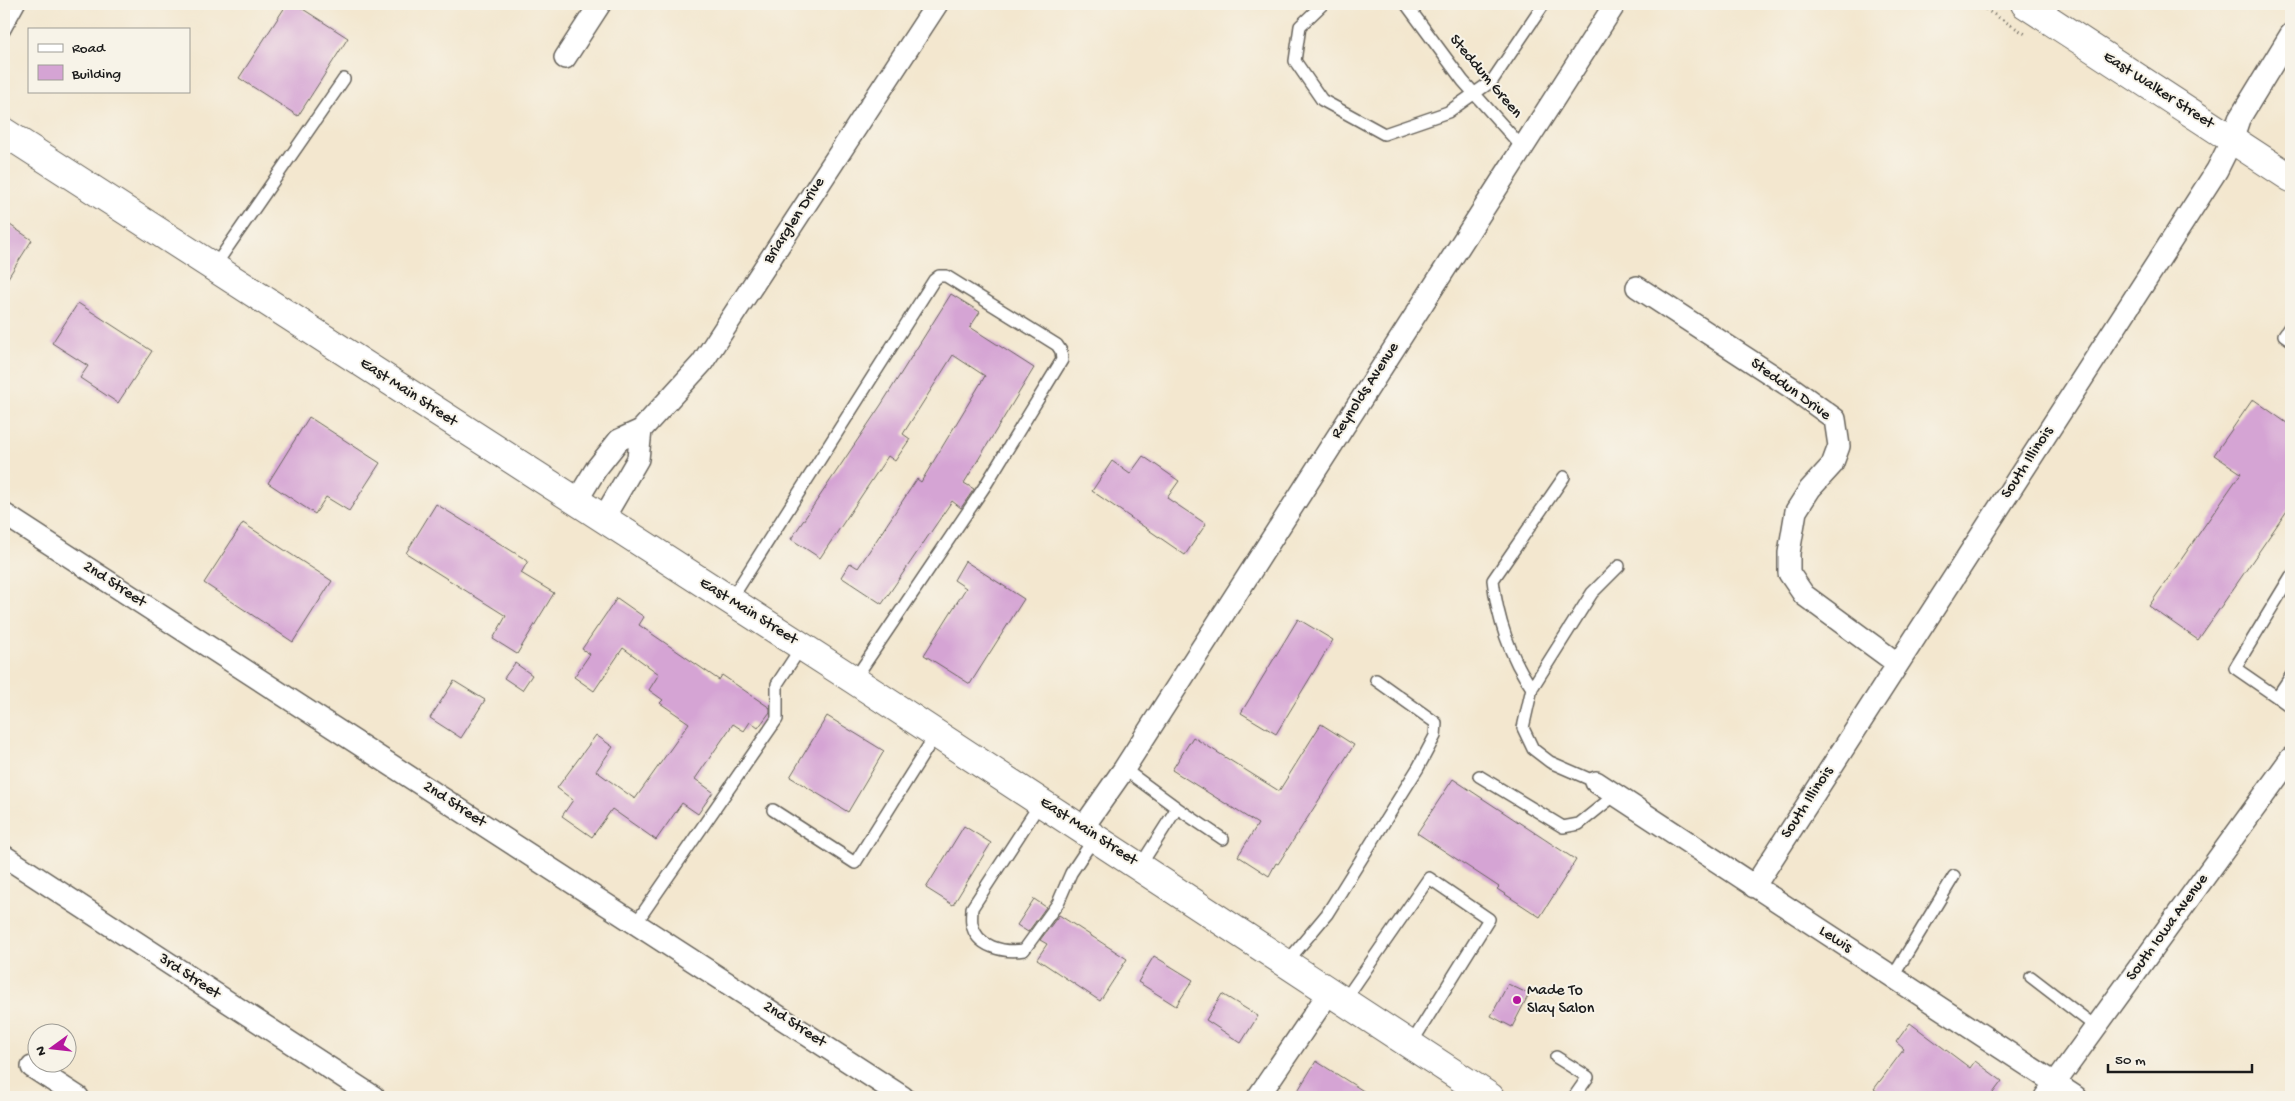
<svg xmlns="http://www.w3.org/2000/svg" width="2295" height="1101" font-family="'Gochi Hand',sans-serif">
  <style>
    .building { fill: #d5a4d4 }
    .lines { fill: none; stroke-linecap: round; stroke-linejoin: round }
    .service-casing { stroke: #67635b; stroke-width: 14 }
    .minor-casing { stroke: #67635b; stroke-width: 24 }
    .tertiary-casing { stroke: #67635b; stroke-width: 30 }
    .primary-casing { stroke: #67635b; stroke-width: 30 }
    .path { stroke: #67635b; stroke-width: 3; stroke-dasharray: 1 4; stroke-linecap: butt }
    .service { stroke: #fff; stroke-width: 11 }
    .minor { stroke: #fff; stroke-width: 21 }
    .tertiary { stroke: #fff; stroke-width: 28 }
    .primary { stroke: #fff; stroke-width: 28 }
    .poi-dot { fill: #b5179e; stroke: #f7f3e8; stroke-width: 2 }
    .labels { text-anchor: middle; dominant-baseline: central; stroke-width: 4; stroke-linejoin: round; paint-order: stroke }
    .street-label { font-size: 16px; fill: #1c1c1c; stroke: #f7f3e8 }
    .poi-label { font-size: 16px; fill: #1c1c1c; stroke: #f7f3e8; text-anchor: start }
  </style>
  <rect width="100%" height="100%" fill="#f7f3e8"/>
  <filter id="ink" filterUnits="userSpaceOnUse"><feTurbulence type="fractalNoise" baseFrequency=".02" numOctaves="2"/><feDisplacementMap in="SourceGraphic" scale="10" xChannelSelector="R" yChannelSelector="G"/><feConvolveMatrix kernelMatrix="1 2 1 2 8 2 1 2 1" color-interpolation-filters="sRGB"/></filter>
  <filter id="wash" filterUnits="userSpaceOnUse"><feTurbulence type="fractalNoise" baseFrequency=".0096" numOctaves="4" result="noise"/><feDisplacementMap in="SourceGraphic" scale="20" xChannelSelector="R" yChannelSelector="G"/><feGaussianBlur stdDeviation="1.12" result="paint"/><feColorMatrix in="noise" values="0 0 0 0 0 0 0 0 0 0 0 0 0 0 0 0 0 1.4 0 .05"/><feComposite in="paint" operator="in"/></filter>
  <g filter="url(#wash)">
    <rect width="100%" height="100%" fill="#f3e7cf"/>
    <g id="blocks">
      <!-- building -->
      <path class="building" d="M 287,4 L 295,4 L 348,38 L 298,116 L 239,78 Z
        M 10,225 L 32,240 L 4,284 L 4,235 Z
        M 951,294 L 980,312 L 970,327 L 1034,368 L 964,483 L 974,489 L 961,508 L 952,501 L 882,604 L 841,577 L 850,563 L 858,568 L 917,479 L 921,482 L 985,376 L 953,355 L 903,434 L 910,439 L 895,461 L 888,456 L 820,558 L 791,539 L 881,405 Z
        M 78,303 L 152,351 L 118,403 L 80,378 L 88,366 L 52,343 Z
        M 2253,399 L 2291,426 L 2291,505 L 2198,640 L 2149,606 L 2241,473 L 2214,455 Z
        M 309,417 L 380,463 L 349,511 L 326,497 L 315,514 L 268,483 Z
        M 1143,456 L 1179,481 L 1167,498 L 1206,524 L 1185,555 L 1092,491 L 1112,461 L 1130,474 Z
        M 436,504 L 528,561 L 521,573 L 554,593 L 517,654 L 493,639 L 506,616 L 406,553 Z
        M 243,523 L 332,581 L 293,642 L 204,583 Z
        M 965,561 L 1024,599 L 970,684 L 924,655 L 966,588 L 954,580 Z
        M 617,598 L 644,617 L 639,625 L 719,680 L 722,675 L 770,708 L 770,712 L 758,728 L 750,722 L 744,731 L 733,724 L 695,779 L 713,792 L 698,814 L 682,803 L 656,840 L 612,809 L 592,837 L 562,816 L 573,800 L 557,788 L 596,735 L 613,747 L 596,771 L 635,799 L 689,723 L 660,703 L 663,700 L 649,690 L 659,674 L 623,648 L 594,691 L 574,677 L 590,654 L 582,649 Z
        M 1298,619 L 1333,640 L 1276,734 L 1241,713 Z
        M 515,663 L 532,675 L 522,690 L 504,678 Z
        M 454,681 L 485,700 L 461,738 L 430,718 Z
        M 827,716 L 884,751 L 848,812 L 790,777 Z
        M 1321,724 L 1354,745 L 1278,864 L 1276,863 L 1269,876 L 1238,856 L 1258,824 L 1172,770 L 1193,737 L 1279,791 Z
        M 1453,779 L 1576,860 L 1540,917 L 1497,889 L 1499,887 L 1417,833 Z
        M 964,826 L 991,843 L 953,905 L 926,888 Z
        M 1034,899 L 1046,907 L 1028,932 L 1017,925 Z
        M 1059,915 L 1127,959 L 1100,1001 L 1037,959 L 1047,944 L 1040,940 Z
        M 1154,956 L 1193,980 L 1176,1006 L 1138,982 Z
        M 1508,984 L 1529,994 L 1512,1027 L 1491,1016 Z
        M 1222,994 L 1258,1016 L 1241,1043 L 1206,1020 Z
        M 1910,1023 L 1970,1068 L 1975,1061 L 2002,1081 L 1990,1097 L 1884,1097 L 1874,1089 L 1904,1049 L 1896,1042 Z
        M 1316,1061 L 1373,1097 L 1294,1097 Z"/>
    </g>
  </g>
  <g filter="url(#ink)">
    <use href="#blocks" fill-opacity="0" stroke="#67635b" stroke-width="1"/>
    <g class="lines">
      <defs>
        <path id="service" d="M 1323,4 L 1300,26 L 1295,61 L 1322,100 L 1384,134 L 1448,112 L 1492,81 L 1544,4
          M 1406,4 L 1463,81 L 1522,147
          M 4,31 L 19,4
          M 214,267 L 344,79
          M 2291,325 L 2284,335 L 2291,340
          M 730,601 L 934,280 L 939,276 L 946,276 L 1057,345 L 1061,351 L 1062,360 L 985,486 L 854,680
          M 2291,676 L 2277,697 L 2291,707
          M 1532,688 C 1510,658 1497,617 1493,580 L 1564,477
          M 2277,697 L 2235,668 L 2291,576
          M 1124,769 L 1177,808
          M 1479,776 L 1563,827 L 1579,824 L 1615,795
          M 1596,782 L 1550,762 L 1533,749 L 1523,728 L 1532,688 L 1592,593 L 1619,566
          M 1041,802 L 972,908 C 972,913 971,919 972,924 C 976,947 1004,953 1024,950 L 1058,903 L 1071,873 L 1095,837
          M 773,810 L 855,863 L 936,734
          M 1140,866 L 1177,808 L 1223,839
          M 636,923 L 777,719 L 777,684 L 802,646
          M 1287,962 L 1327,914 L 1418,768 L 1435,736 L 1436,723 L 1376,680
          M 2031,977 L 2096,1027
          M 1892,978 L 1954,876
          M 1344,1001 L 1429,878 L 1489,919 L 1411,1044
          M 1556,1057 L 1588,1077 L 1574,1097"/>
        <path id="minor" d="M 565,58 L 600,4
          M 1637,287 L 1792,388 L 1835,419 L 1839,446 L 1832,465 L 1810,489 L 1796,511 L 1789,553 L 1789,573 L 1804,595 L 1898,664
          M 576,502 L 596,469 L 619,440 L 641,430 L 702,363 L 937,4
          M 4,514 L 903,1097
          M 603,519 L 638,459 L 641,430
          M 1596,782 L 2076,1097
          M 1082,829 L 1124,769 L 1615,4
          M 4,856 L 374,1097
          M 1754,887 L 2217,170 L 2232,140 L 2239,119 L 2291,34
          M 32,1067 L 78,1097
          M 1258,1097 L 1330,991
          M 2045,1097 L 2291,758"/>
        <path id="tertiary" d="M 2025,4 L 2291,178"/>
        <path id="primary" d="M 4,132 L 854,680 L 1490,1097"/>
      </defs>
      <!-- service casing -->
      <use href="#service" class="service-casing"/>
      <!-- minor casing -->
      <use href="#minor" class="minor-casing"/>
      <!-- tertiary casing -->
      <use href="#tertiary" class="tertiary-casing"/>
      <!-- primary casing -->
      <use href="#primary" class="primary-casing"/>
      <!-- path -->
      <path class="path" d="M 1977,4 L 2027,35"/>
      <!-- service -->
      <use href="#service" class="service"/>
      <!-- minor -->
      <use href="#minor" class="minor"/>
      <!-- tertiary -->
      <use href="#tertiary" class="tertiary"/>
      <!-- primary -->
      <use href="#primary" class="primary"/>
    </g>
  </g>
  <!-- markers -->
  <circle class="poi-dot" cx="1517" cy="1000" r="5"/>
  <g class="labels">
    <!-- street labels -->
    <g class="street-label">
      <text transform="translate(1485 77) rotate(50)">Steddum Green</text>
      <text transform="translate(2158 91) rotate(33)">East Walker Street</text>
      <text transform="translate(795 221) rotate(-57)">Briarglen Drive</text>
      <text transform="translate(1790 390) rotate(36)">Steddun Drive</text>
      <text transform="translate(1366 391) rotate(-57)">Reynolds Avenue</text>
      <text transform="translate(408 393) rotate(33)">East Main Street</text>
      <text transform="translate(2028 463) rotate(-57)">South Illinois</text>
      <text transform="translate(114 585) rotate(33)">2nd Street</text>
      <text transform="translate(748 612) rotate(32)">East Main Street</text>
      <text transform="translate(1808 803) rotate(-57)">South Illinois</text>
      <text transform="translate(454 805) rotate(33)">2nd Street</text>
      <text transform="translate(1088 832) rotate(33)">East Main Street</text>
      <text transform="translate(2168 928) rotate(-54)">South Iowa Avenue</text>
      <text transform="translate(1835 940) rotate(33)">Lewis</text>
      <text transform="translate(189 977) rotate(33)">3rd Street</text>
      <text transform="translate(794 1025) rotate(33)">2nd Street</text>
    </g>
    <!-- poi labels -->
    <g class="poi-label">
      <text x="1527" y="991">Made To<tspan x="1527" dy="18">Slay Salon</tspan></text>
    </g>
  </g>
  <!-- margin -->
  <rect width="2295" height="1101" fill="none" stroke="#f7f3e8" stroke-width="20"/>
  <!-- legend -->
  <rect x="28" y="28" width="162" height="65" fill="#f7f3e8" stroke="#9f9d96"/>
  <rect x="38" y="44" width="25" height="8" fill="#ffffff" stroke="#9f9d96"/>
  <text x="72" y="52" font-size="15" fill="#1c1c1c">Road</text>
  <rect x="38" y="65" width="25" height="15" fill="#d5a4d4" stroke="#9f9d96"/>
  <text x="72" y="78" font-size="15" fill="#1c1c1c">Building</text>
  <!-- north arrow -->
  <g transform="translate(52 1048) rotate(255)"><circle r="24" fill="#f7f3e8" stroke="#9f9d96"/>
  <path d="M0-4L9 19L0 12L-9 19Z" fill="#b5179e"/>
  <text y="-8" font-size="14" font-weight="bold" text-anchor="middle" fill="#1c1c1c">N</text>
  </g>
  <!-- scale -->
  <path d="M2108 1064v8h144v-8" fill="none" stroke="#1c1c1c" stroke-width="2.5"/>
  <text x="2115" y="1064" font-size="15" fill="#1c1c1c" stroke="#f7f3e8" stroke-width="4" paint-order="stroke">50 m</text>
</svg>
